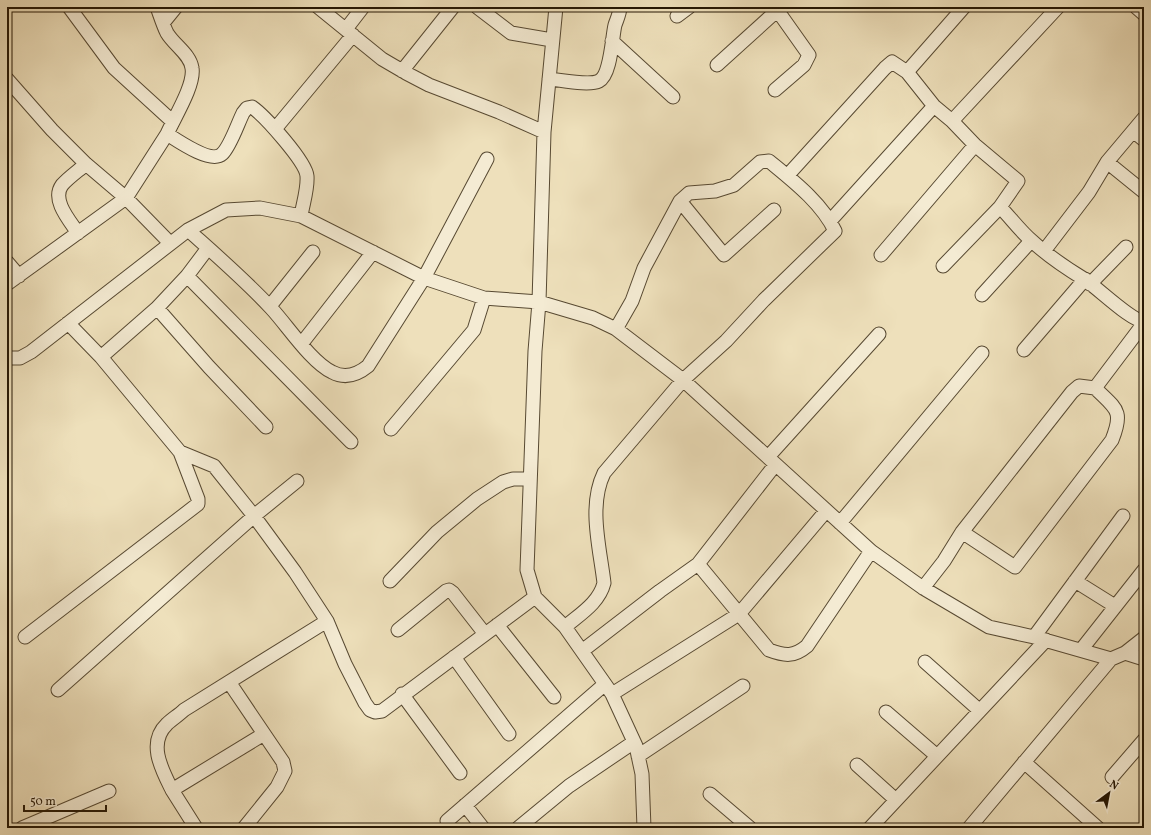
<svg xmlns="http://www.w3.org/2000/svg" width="1151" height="835" font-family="Vollkorn,serif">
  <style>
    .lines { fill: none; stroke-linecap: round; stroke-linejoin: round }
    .street-casing { stroke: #574932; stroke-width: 15 }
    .street { stroke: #f4ebd3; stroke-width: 13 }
  </style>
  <rect width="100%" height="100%" fill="#eee0bb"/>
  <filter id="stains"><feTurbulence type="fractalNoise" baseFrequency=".005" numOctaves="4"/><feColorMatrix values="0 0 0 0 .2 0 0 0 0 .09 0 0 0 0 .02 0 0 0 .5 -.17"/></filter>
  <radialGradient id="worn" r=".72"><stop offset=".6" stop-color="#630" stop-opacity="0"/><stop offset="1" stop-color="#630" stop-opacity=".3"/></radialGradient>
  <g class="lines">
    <defs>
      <path id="street" d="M 69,7 L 114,68 L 172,121
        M 157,7 C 160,15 163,25 167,33 C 174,45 190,54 192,68 C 195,85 174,118 167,134 C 178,141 211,164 222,154 C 230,147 238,123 243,113 L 247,108 L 252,107 C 265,116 306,162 307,176 C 308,189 303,203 301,216
        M 318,7 L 382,59 L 406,73 L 429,85 L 499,112 L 544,132
        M 477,7 L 511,33 L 552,40
        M 556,7 L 544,132 L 539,302 L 535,351 L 527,570 L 535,597 L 565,627 L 612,694 L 636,746 L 642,774 L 644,828
        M 1136,7 L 1144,14
        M 677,16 L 689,7
        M 163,23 L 176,7
        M 346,29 L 363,7
        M 612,41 L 673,97
        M 717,65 L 781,7
        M 402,71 L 453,7
        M 907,72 L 964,7
        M 7,79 L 52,130 L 86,164 L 126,198 L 170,243
        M 549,79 C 561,80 589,86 599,81 C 611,75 612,37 615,25 C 617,19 620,13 620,7
        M 775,90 L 804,65 L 809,55 L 775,7
        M 952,121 L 1058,7
        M 275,129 L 353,35
        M 1133,131 L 1144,140
        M 1107,162 L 1144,192
        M 787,176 L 885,68 L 892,62 L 907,72 L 934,106 L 952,121 L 975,145 L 1018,181 L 1000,207 L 943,266
        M 680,201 L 724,255 L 774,210
        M 1000,207 C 1011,218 1020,231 1032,241 C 1048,256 1066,268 1084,279 C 1097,287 1132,322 1144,321
        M 830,221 L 934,106
        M 188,230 C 216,255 245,280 271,308 C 287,325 311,362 332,372 C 345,379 357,375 368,366 L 424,278 L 487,159
        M 78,233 C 70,221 51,200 62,185 C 68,178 78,171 86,164
        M 208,248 L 187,276 L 157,308 L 101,357 L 180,452 L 214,466 L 254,516 L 295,572 L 327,621 L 345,664 L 365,703 L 370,710 L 375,712 L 382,711 L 535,597
        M 1044,251 L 1089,192 L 1107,162 L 1144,118
        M 881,255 L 975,145
        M 7,262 L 19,276
        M 187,276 L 351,442
        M 7,284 L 126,198 L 167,134
        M 1090,284 L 1126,247
        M 982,295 L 1031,241
        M 270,306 L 313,252
        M 157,308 L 209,367 L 266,427
        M 68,323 L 101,357
        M 302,343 L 373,252
        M 1024,350 L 1085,279
        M 7,358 L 20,358 L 31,352 L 188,230 L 226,210 L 260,208 L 301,216 L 424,278 L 484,298 L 539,302 L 593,318 L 616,329 L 683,380 L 871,551 L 923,588 L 989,627 L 1034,637 L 1111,659 L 1125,653 L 1144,659
        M 391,429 L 474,330 L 484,298
        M 768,457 L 879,334
        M 840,523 L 982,353
        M 962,532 L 1015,567 L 1112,440 C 1124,410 1116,409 1095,388
        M 698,564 L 769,650 C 785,656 794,657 807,646 L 871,551
        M 390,581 L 437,532 L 477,499 L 503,482 L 513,479 L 529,479
        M 1075,581 L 1115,606
        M 923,588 L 944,561 L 962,532 L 1072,392 L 1079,386 L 1095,388 L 1144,323
        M 497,625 L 554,697
        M 565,627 C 580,614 599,603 604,583 C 600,548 588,506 604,473 L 683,380 L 726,341 L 764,300 L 835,231 C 822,203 792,180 769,161 L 760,162 L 734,185 L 715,191 L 689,193 L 680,201 L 644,268 L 632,301 L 616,329
        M 398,630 L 446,591 L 449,590 L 453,593 L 485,634
        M 25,637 L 198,504 L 198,499 L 180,452
        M 1034,637 L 1123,516
        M 1081,650 L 1144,570
        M 582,651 L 660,591 L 698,564 L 775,465
        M 1125,653 L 1144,638
        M 454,657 L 509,734
        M 925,662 L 979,710
        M 229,682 L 283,762 L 285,771 L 277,787 L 244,828
        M 58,690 L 254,516 L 297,481
        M 402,694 L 460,773
        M 612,694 L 739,614 L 826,511
        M 886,712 L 937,756
        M 264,734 L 172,790 C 162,770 147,743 167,724 C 172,719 179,715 184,710 L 327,621
        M 638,756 L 743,686
        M 1024,762 L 1098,828
        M 857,765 L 896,800
        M 1112,777 L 1144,740
        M 172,790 L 196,828
        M 710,794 L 750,828
        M 465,805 L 483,828
        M 447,821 L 605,684
        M 22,828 L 109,791
        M 518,828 L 569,786 L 634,742
        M 870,828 L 1046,640
        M 969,828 L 1111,659"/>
    </defs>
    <!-- street casing -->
    <use href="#street" class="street-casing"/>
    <!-- street -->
    <use href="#street" class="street"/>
  </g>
  <!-- margin -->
  <rect width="1151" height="835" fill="none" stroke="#eee0bb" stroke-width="24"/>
  <rect x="8" y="8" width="1135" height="819" fill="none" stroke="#251704" stroke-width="2"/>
  <rect x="12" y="12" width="1127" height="811" fill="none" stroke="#251704"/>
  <!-- north arrow -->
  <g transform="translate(1109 793) rotate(32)" stroke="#f4ebd3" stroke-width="3" paint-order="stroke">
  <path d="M0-3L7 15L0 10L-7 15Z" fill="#251704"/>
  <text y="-6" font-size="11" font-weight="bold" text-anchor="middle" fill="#251704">N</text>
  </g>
  <!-- scale -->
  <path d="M24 805v6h82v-6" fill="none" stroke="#251704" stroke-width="2"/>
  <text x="30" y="805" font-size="12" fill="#251704" stroke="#f4ebd3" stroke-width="3" paint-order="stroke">50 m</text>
  <rect width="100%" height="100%" filter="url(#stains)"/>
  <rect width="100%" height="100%" fill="url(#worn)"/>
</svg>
